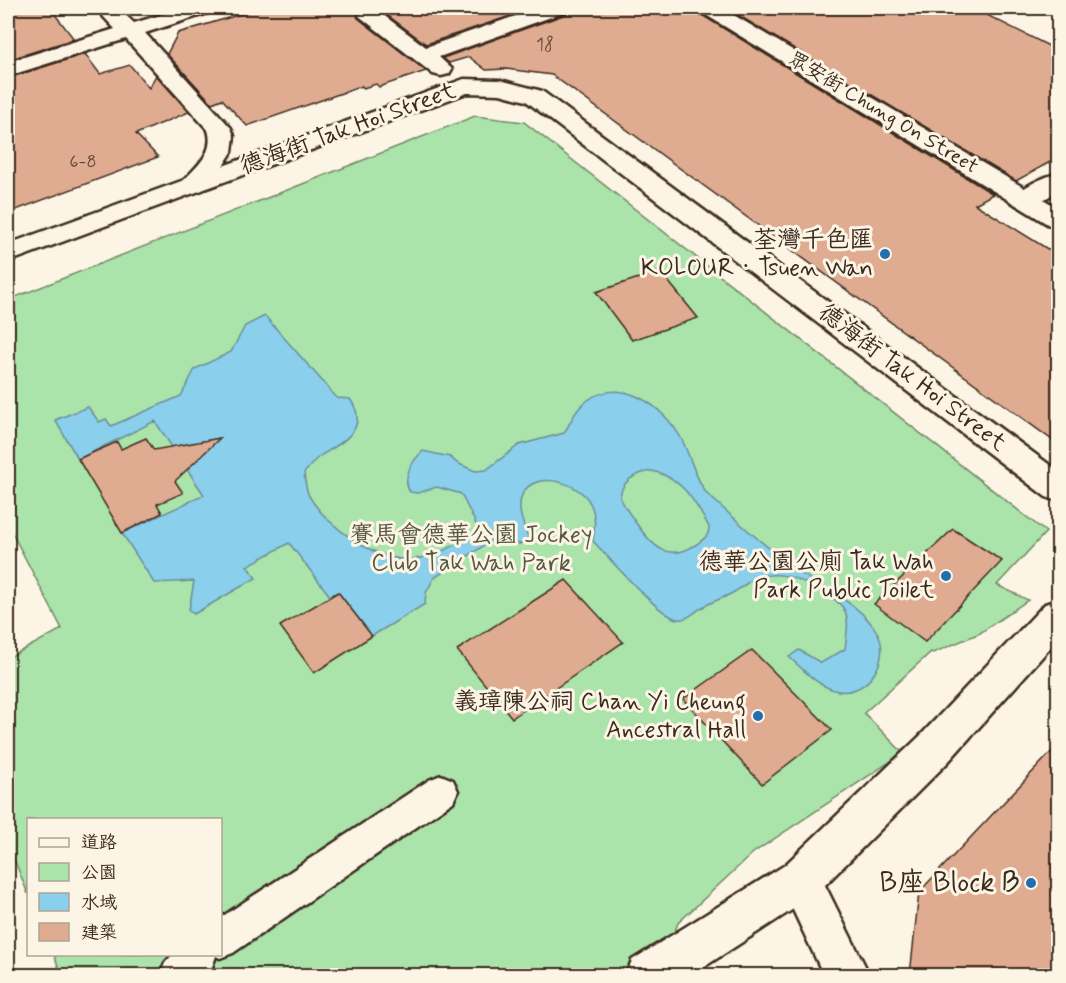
<svg xmlns="http://www.w3.org/2000/svg" width="1066" height="983" viewBox="0 0 1066 983" font-family="Mynerve,'LXGW WenKai TC',sans-serif">
  <rect width="100%" height="100%" fill="#fcf5e5"/>
  <filter id="ink" filterUnits="userSpaceOnUse"><feTurbulence type="fractalNoise" baseFrequency=".0167" numOctaves="2"/><feDisplacementMap in="SourceGraphic" scale="12" xChannelSelector="R" yChannelSelector="G"/><feConvolveMatrix kernelMatrix="1 2 1 2 8 2 1 2 1" color-interpolation-filters="sRGB"/></filter>
  <g filter="url(#ink)">
    <polygon fill="#aae4aa" stroke="#728764" stroke-width="1.5" points="475,116 524,122 1046,532 997,585 1028,600 980,633 933,653 931,652 864,713 903,753 753,853 678,923 658,975 62,976 54,955 220,954 220,820 28,820 28,894 8,844 8,658 62,629 8,525 8,300"/>
    <path fill="#8acfeb" stroke="#6a8d99" stroke-width="1.5" fill-rule="evenodd" d="M265 316 337 398 350 399C371 428 342 443 320 456 314 460 309 468 304 473 305 481 306 490 309 496 327 526 377 563 413 559 436 557 457 544 477 533L479 530 461 494 437 487 418 493 410 492C401 478 412 461 423 451L450 457 457 463 475 471 486 470 519 445 564 433C569 425 574 413 581 406 616 371 664 405 682 440 691 458 695 478 707 494 738 521 768 550 802 574 827 591 861 604 877 632 892 659 868 696 838 691 819 688 803 669 789 657L799 650 821 663 845 649C849 615 852 607 818 589 797 578 777 569 753 579 746 583 740 589 734 592 723 599 712 601 701 608 693 613 686 621 677 619 658 615 609 558 593 541 595 529 596 516 591 505 579 477 518 467 520 508 520 519 525 529 529 539L520 544 491 541 434 578 426 593 425 604 372 636 338 592 330 596 289 543 247 566 256 578 194 614 189 610 194 581 154 583 122 533 204 495 185 466 190 444 178 446 174 450 155 421 78 459 55 420 88 407 99 422 106 419 111 426 181 396 195 369 231 352 245 326ZM652 471C682 477 695 502 709 527 709 536 704 539 697 544 668 563 653 547 636 523 630 514 623 506 620 496 623 479 637 473 652 471Z"/>
    <g fill="#dfac92" stroke="#3b2a1e" stroke-width="1.5">
      <polygon points="8,8 50,8 74,39 8,60"/>
      <polygon points="261,8 534,8 426,44 379,9 362,9 358,18 426,71 379,87 376,84 363,88 362,86 247,126 222,99 212,103 167,54 178,33"/>
      <polygon points="571,8 695,8 700,14 993,194 975,204 1059,256 1059,445 552,75 506,69 486,70 469,57 449,63 443,58 566,14"/>
      <polygon points="726,8 973,8 1059,51 1059,157 1016,181"/>
      <polygon points="85,54 100,74 130,65 149,88 156,75 189,112 136,134 158,157 8,213 8,78"/>
      <polygon points="660,271 698,318 632,340 596,292"/>
      <polygon points="146,438 154,450 220,438 175,481 183,493 157,504 162,513 122,533 78,459 117,442 121,449"/>
      <polygon points="953,529 1002,561 925,642 874,604"/>
      <polygon points="566,580 623,642 512,718 457,650"/>
      <polygon points="338,592 372,636 314,673 280,626"/>
      <polygon points="752,650 832,730 762,784 683,699"/>
      <polygon points="1059,744 1059,975 910,975 919,892"/>
    </g>
    <g fill="none" stroke-linecap="round" stroke-linejoin="round">
      <defs>
        <polygon id="lane" points="441,775 453,780 458,791 453,802 233,953 220,958 216,956 212,967 204,976 160,976 165,963 173,954 220,954 220,918 429,780"/>
        <g id="street">
          <polygon points="539,8 569,8 565,12 439,57 452,69 449,74 441,76 433,74 359,16 362,11 370,10 378,11 426,47"/>
          <polygon points="464,79 500,80 542,91 1058,471 1058,501 1046,497 526,101 500,94 467,93 202,190 193,193 184,190 180,185 184,180"/>
          <path d="M1058 173V191C1044 199 1032 209 1016 205L1012 199C1021 187 1044 177 1058 173Z"/>
          <polygon points="800,859 815,865 870,976 824,976 779,880 785,865"/>
        </g>
        <g id="secondary">
          <path d="M184 8H215L211 12 145 33 231 128 234 136 232 152 220 171 202 190 8 262V244L184 180C198 165 215 152 208 130L126 39 8 76V62L115 29 102 15 106 11C119 7 124 14 134 23Z"/>
          <polygon points="697,8 722,8 1058,208 1058,227 1049,225 701,12"/>
          <polygon points="1058,600 1058,639 948,762 815,895 690,976 626,976 632,960 785,865 920,736 1045,604"/>
        </g>
      </defs>
      <use href="#lane" stroke="#3b2a1e" stroke-width="5"/>
      <use href="#street" stroke="#3b2a1e" stroke-width="5"/>
      <use href="#secondary" stroke="#3b2a1e" stroke-width="5"/>
      <use href="#lane" fill="#fcf5e5" fill-rule="evenodd"/>
      <use href="#street" fill="#fcf5e5" fill-rule="evenodd"/>
      <use href="#secondary" fill="#fcf5e5" fill-rule="evenodd"/>
    </g>
  </g>
  <g fill="#1f6fb2" stroke="#fcf5e5" stroke-width="2">
    <circle cx="885" cy="254" r="6"/>
    <circle cx="946" cy="576" r="6"/>
    <circle cx="758" cy="716" r="6"/>
    <circle cx="1031" cy="883" r="6"/>
  </g>
  <g text-anchor="middle" dominant-baseline="central" stroke-width="6" stroke-linejoin="round" paint-order="stroke">
    <g font-size="18" fill="#644a3b">
      <text x="545" y="45">18</text>
      <text x="83" y="162">6-8</text>
    </g>
    <g font-size="20" fill="#3b2a1e" stroke="#fcf5e5">
      <text transform="translate(883 113) rotate(31)">眾安街 Chung On Street</text>
    </g>
    <g font-size="24" fill="#3b2a1e" stroke="#fcf5e5">
      <text transform="translate(348 129) rotate(-20)">德海街 Tak Hoi Street</text>
      <text transform="translate(912 378) rotate(37)">德海街 Tak Hoi Street</text>
    </g>
    <g font-size="24" fill="#3b2a1e" stroke="#fcf5e5" text-anchor="end">
      <text x="873" y="240">荃灣千色匯<tspan x="873" dy="28">KOLOUR‧Tsuen Wan</tspan></text>
      <text x="934" y="562">德華公園公廁 Tak Wah<tspan x="934" dy="28">Park Public Toilet</tspan></text>
      <text x="746" y="702">義璋陳公祠 Chan Yi Cheung<tspan x="746" dy="28">Ancestral Hall</tspan></text>
    </g>
    <g font-size="24" fill="#575841" stroke="#fcf5e5">
      <text x="471" y="535">賽馬會德華公園 Jockey<tspan x="471" dy="28">Club Tak Wah Park</tspan></text>
    </g>
    <g font-size="28" fill="#3b2a1e" stroke="#fcf5e5" text-anchor="end">
      <text x="1019" y="883">B座 Block B</text>
    </g>
  </g>
  <rect width="1066" height="983" fill="none" stroke="#fcf5e5" stroke-width="30"/>
  <rect x="15" y="15" width="1036" height="953" fill="none" stroke="#3b2a1e" stroke-width="2" filter="url(#ink)"/>
  <rect x="27" y="818" width="195" height="138" fill="#fcf5e5" stroke="#afa495" stroke-width="1.5"/>
  <rect x="39" y="838" width="30" height="9" fill="#fcf5e5" stroke="#afa495" stroke-width="1.5"/>
  <text x="81" y="848" font-size="18" fill="#3b2a1e">道路</text>
  <rect x="39" y="863" width="30" height="18" fill="#aae4aa" stroke="#afa495" stroke-width="1.5"/>
  <text x="81" y="878" font-size="18" fill="#3b2a1e">公園</text>
  <rect x="39" y="893" width="30" height="18" fill="#8acfeb" stroke="#afa495" stroke-width="1.5"/>
  <text x="81" y="908" font-size="18" fill="#3b2a1e">水域</text>
  <rect x="39" y="923" width="30" height="18" fill="#dfac92" stroke="#afa495" stroke-width="1.5"/>
  <text x="81" y="938" font-size="18" fill="#3b2a1e">建築</text>
</svg>
